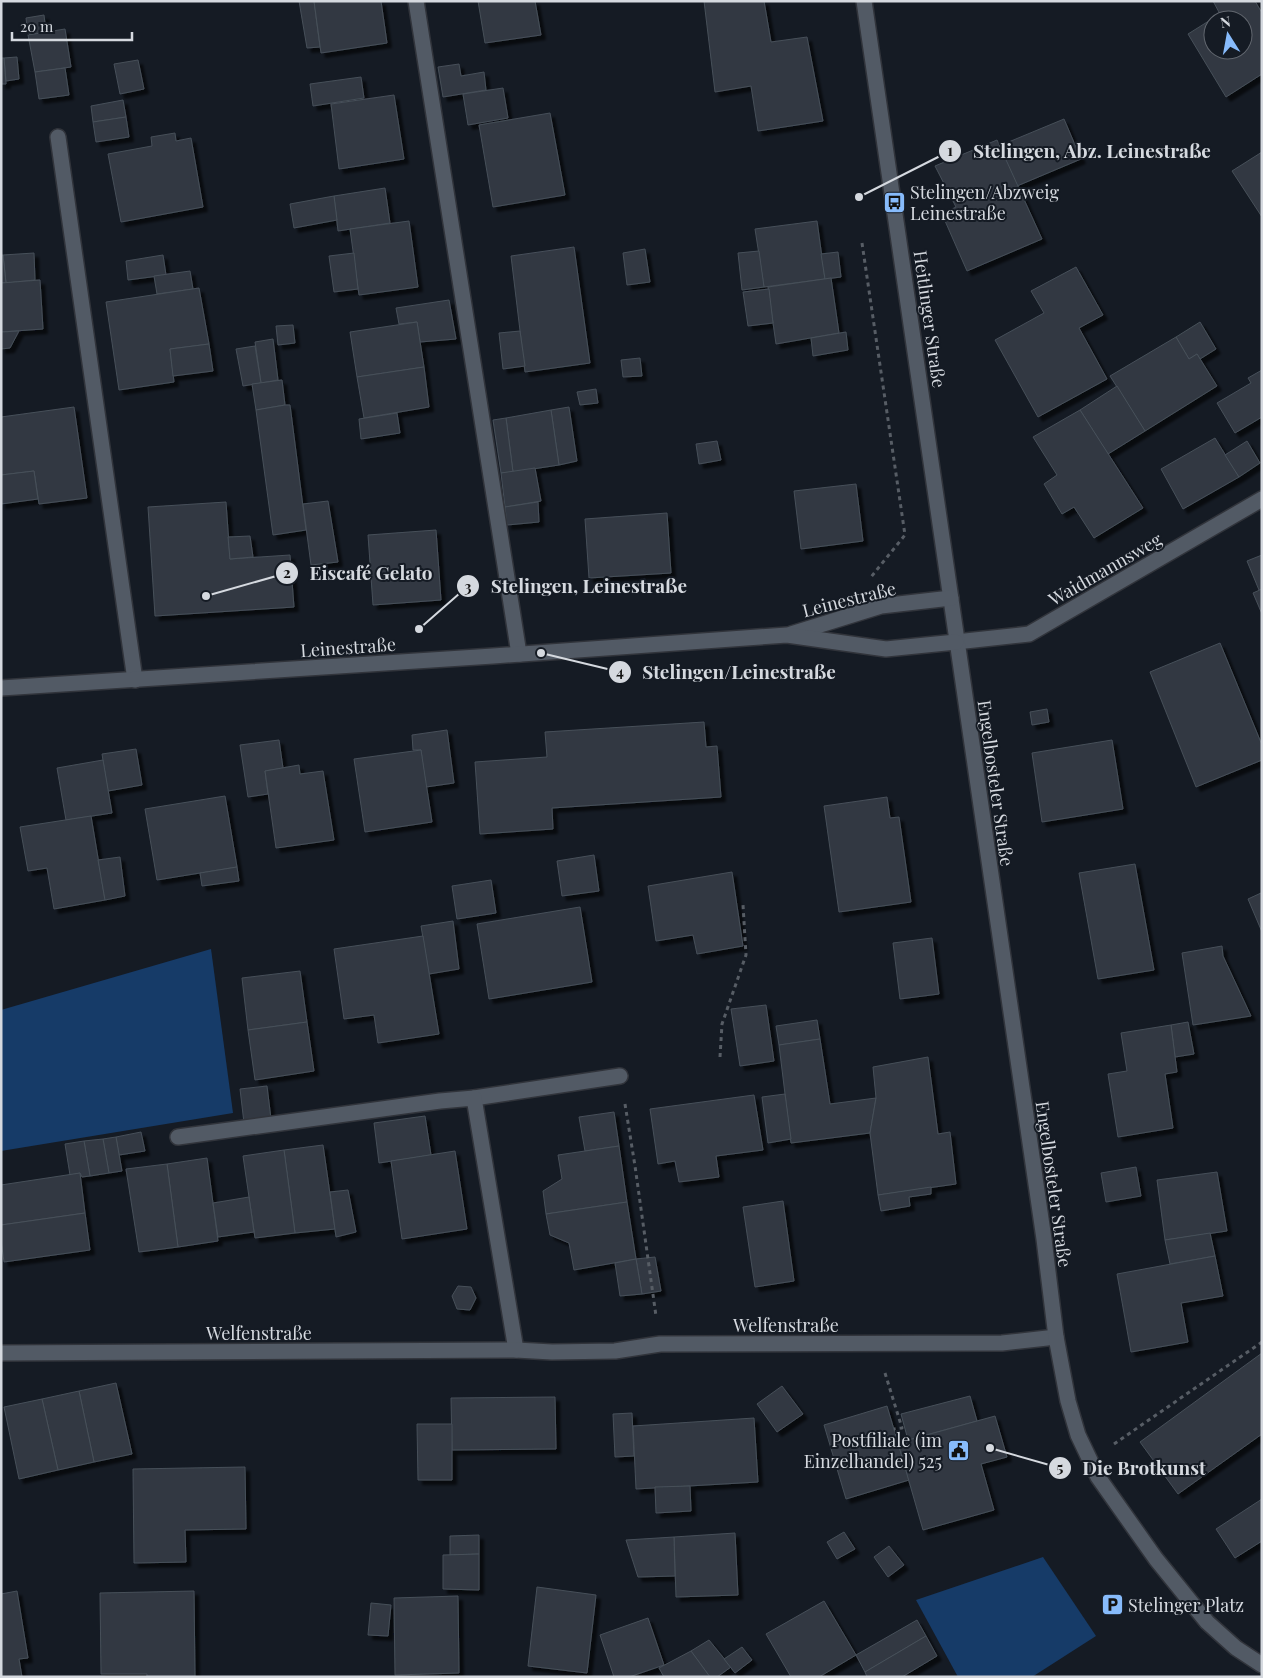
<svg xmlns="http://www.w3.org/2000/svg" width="1263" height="1678" viewBox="0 0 1263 1678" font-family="'Playfair Display',serif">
  <defs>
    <filter id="shadow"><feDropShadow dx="4.5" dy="4.5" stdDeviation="1" flood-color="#0009"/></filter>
  </defs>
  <rect width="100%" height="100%" fill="#151b24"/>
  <g fill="#163b68">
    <polygon points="211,949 233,1113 1,1151 1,1010"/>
    <polygon points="1043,1557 1096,1636 1032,1677 958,1677 916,1600"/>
  </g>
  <g fill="#313942" stroke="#474f59" fill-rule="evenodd" filter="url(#shadow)">
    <polygon points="299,1 314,1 320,47 307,48"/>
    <polygon points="314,1 381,1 387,43 321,53"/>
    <polygon points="478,1 535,1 541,35 485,43"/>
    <polygon points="704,1 764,1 771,42 807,37 823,121 758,131 751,86 715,92"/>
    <path d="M1213 1H1255L1262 13V74L1226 97 1188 34 1220 14ZM1213 20H1243V50H1213Z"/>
    <polygon points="44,15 46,32 28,35 26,18"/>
    <polygon points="65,29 71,67 35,72 28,35"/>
    <polygon points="17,57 19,79 6,81 4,58"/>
    <polygon points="1,58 4,58 6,84 1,84"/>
    <polygon points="138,60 144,89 120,94 114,64"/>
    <polygon points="459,64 461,76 484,72 486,90 443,97 438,67"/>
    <polygon points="65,68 69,95 39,99 35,72"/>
    <polygon points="361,77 364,98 313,106 310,84"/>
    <polygon points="503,88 508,118 468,125 463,94"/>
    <polygon points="394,95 404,159 339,169 331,104"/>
    <polygon points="123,100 126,117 93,122 91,106"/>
    <polygon points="550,113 565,195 493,207 479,125"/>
    <polygon points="126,117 129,137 96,142 93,122"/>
    <polygon points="1064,119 1081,159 1017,186 999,146"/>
    <polygon points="175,133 176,141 191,138 203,207 121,222 108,154 152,146 151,137"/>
    <polygon points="997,140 1042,239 967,271 942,214 956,207 935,166"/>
    <polygon points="1262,152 1262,217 1232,171"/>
    <polygon points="385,188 390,223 338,231 334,196"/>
    <polygon points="334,196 337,220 294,228 290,204"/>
    <polygon points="409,221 418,287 359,295 350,229"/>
    <polygon points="817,221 825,279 764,287 755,229"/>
    <polygon points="574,247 590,363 525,372 511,256"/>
    <polygon points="645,249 650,282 627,285 623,253"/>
    <polygon points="759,251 764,287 742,290 738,253"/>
    <polygon points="838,252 841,277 825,279 821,254"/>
    <polygon points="34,253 35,280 6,283 3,255"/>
    <polygon points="354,253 358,289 334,292 329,256"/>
    <polygon points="1,255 3,255 6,283 1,283"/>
    <polygon points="163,255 166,275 128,280 126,261"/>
    <polygon points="1076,267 1103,315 1079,328 1107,379 1038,417 995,340 1044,313 1031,291"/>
    <polygon points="190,271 193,289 157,294 154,276"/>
    <polygon points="831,278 839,333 776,344 768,287"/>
    <polygon points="40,280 43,329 1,332 1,283"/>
    <polygon points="199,288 209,344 170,349 174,382 119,390 106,302"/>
    <polygon points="769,289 773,323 748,326 743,292"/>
    <polygon points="449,300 456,339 420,342 417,322 399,324 396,308"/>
    <polygon points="417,322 424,367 357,377 350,332"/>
    <polygon points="1200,322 1216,349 1200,359 1197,354 1189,359 1176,337"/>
    <polygon points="293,325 295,343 278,345 276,326"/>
    <polygon points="19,331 10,348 1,349 1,332"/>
    <polygon points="520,331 525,366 503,369 499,333"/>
    <polygon points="846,332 848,350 813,356 811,338"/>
    <polygon points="1176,337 1189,359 1197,354 1217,386 1145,431 1110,376"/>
    <polygon points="273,339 278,380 261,383 255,342"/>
    <polygon points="209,344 213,371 173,376 170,349"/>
    <polygon points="255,346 261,383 243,386 236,349"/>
    <polygon points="640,358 642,376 623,377 621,360"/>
    <polygon points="424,367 429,407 364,418 357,377"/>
    <polygon points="1262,370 1262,417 1235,433 1217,403 1251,383 1248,378"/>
    <polygon points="282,380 285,405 256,410 252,384"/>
    <polygon points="1117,386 1145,431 1108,454 1080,410"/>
    <polygon points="596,389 598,403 580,405 577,392"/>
    <polygon points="285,405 290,405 306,530 273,535 256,410"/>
    <polygon points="74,407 87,498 39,504 34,471 1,475 1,417"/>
    <polygon points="569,407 577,461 559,465 551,410"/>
    <polygon points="551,410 559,465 513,472 506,418"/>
    <polygon points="1080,410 1143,508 1094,538 1074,507 1062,514 1044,484 1057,475 1033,437"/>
    <polygon points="397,413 400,433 361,439 359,419"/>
    <polygon points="506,418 513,472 501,473 493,420"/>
    <polygon points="1215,438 1239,477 1183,509 1161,469"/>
    <polygon points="717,441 721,460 699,464 696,444"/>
    <polygon points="1247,441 1260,463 1239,477 1225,455"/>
    <polygon points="535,468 541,501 505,507 501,473"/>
    <polygon points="34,471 38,499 1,504 1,475"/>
    <polygon points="856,484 863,541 801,549 794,491"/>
    <polygon points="328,501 338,562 311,565 303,504"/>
    <polygon points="226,502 230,559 290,555 294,607 155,616 148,507"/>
    <polygon points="538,502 539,522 507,525 505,507"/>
    <polygon points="667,513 671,573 589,578 585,519"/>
    <polygon points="436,530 441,600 373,605 368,535"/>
    <polygon points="250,536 253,557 230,559 228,537"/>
    <polygon points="1262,555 1262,589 1259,590 1247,561"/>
    <polygon points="1262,589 1262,614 1253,593"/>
    <polygon points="1220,643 1262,745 1262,760 1196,787 1150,672"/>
    <polygon points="1047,709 1049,722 1032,725 1030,712"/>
    <polygon points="704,722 706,747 717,746 721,797 552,808 553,829 480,834 475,762 547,757 545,732"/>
    <polygon points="447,730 454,783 426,787 421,750 413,750 412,735"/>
    <polygon points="279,740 283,768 265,771 268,794 248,797 240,745"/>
    <polygon points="1112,740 1123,809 1042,822 1032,753"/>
    <polygon points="136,749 142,785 108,791 102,754"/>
    <polygon points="421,750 432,822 365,832 354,759"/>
    <polygon points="103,760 112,813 66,820 57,768"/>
    <polygon points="299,765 300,774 323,771 334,840 276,848 265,771"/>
    <polygon points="225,796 237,867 157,880 145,809"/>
    <polygon points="887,797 890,818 899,817 911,902 839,912 824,806"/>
    <polygon points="91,816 105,900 54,909 47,868 28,871 20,827"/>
    <polygon points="594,855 599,891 562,896 557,861"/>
    <polygon points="120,857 125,896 105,900 98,860"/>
    <polygon points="1135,864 1154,970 1098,979 1079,873"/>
    <polygon points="237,867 239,881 202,886 200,873"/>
    <polygon points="732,872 743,946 697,954 693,935 656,941 648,886"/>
    <polygon points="491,880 496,913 457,919 452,886"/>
    <polygon points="1261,893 1262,893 1262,932 1248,899"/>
    <polygon points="580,907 592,982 489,999 477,924"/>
    <polygon points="453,921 459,969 429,974 421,926"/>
    <polygon points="423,936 439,1034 378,1043 374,1015 344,1019 334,949"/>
    <polygon points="932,938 939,994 900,999 893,943"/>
    <polygon points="1222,946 1223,956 1251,1016 1193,1025 1182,953"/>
    <polygon points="300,971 307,1022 248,1030 242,978"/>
    <polygon points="766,1005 774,1061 740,1066 731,1009"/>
    <polygon points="817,1020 820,1039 779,1045 776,1026"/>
    <polygon points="307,1022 314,1071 255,1080 248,1030"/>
    <polygon points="1188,1022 1194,1054 1175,1057 1171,1025"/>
    <polygon points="1171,1025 1177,1072 1165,1074 1173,1128 1118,1137 1108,1074 1127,1071 1121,1033"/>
    <polygon points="820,1039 830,1104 876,1098 870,1133 791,1143 779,1045"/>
    <polygon points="928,1057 938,1134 950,1132 956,1184 878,1195 870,1133 876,1098 873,1067"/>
    <polygon points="267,1086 271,1119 244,1123 240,1089"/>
    <polygon points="785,1094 791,1139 768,1143 762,1097"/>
    <polygon points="754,1095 763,1150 716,1156 719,1177 679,1182 675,1161 658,1164 650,1109"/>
    <polygon points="614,1112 619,1146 585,1151 579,1117"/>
    <polygon points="425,1116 431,1155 379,1163 374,1123"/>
    <polygon points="141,1132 145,1151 119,1155 116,1137"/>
    <polygon points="116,1137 122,1171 109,1173 103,1139"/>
    <polygon points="103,1139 109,1173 90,1176 84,1141"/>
    <polygon points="84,1141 90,1176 82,1177 80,1173 70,1175 65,1144"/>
    <polygon points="323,1145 335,1229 295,1233 284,1150"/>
    <polygon points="619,1146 627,1202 546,1214 543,1191 562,1179 558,1155"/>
    <polygon points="284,1150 295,1233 255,1238 243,1156"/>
    <polygon points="455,1151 467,1229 402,1239 391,1161"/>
    <polygon points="207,1158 218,1241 178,1247 167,1164"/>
    <polygon points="167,1164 178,1247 139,1252 126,1169"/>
    <polygon points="1136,1167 1141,1196 1106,1202 1101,1173"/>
    <polygon points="1217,1172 1227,1231 1165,1240 1157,1180"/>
    <polygon points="80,1173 85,1213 1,1225 1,1185"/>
    <polygon points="931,1187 931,1194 909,1197 910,1206 881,1211 878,1195"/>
    <polygon points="348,1190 356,1232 336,1237 330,1192"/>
    <polygon points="249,1197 254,1232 218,1237 213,1203"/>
    <polygon points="783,1201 794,1281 755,1287 743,1207"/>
    <polygon points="627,1202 636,1259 574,1270 569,1243 550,1235 546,1214"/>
    <polygon points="85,1213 90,1250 4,1262 1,1240 1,1225"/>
    <polygon points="1210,1233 1215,1256 1170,1264 1165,1240"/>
    <polygon points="1215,1256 1223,1296 1181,1303 1188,1342 1131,1352 1117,1274"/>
    <polygon points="655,1257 661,1291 642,1294 636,1259"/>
    <polygon points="636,1259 642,1294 620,1296 615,1263"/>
    <polygon points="458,1286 471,1287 476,1298 470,1310 457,1309 452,1296"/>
    <polygon points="1262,1353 1262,1434 1178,1494 1140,1442"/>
    <polygon points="116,1383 132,1454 94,1462 79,1391"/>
    <polygon points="782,1386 803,1414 777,1432 757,1404"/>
    <polygon points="79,1391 94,1462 58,1470 42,1399"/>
    <polygon points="970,1396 977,1421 908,1440 901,1414"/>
    <polygon points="555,1397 556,1449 452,1450 451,1398"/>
    <polygon points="42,1399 58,1470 19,1479 4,1407"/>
    <polygon points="887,1406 909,1480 846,1499 824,1425"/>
    <polygon points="632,1413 634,1456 615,1457 613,1414"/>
    <polygon points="995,1416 1007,1457 981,1464 994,1510 923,1530 898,1443"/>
    <polygon points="754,1418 758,1482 636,1489 633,1426"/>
    <polygon points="417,1424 452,1424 452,1480 418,1480"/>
    <polygon points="245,1467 246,1529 185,1530 186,1562 134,1563 133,1469"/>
    <polygon points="690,1486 691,1511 656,1513 655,1487"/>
    <polygon points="1262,1499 1262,1541 1235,1558 1216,1529"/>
    <polygon points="844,1532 855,1549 837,1559 827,1542"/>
    <polygon points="735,1533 738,1595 676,1597 674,1537"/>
    <polygon points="479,1535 479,1554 450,1555 450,1536"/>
    <polygon points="674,1537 675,1576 638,1577 626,1540"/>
    <polygon points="889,1546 904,1565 888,1577 874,1557"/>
    <polygon points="479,1554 479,1590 443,1589 443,1555"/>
    <polygon points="537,1587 596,1595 587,1673 528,1666"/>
    <polygon points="17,1591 28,1658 19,1659 22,1677 1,1677 1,1594"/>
    <polygon points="194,1591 195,1677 147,1677 147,1674 101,1674 100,1593"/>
    <polygon points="458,1596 459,1673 395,1675 394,1598"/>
    <polygon points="824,1601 856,1655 819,1677 791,1677 766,1634"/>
    <polygon points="371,1603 391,1605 388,1636 368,1635"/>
    <polygon points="648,1618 664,1665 629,1677 614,1677 600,1635"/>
    <polygon points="917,1620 926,1636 865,1672 856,1655"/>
    <polygon points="926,1636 937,1656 902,1677 867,1677 865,1672"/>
    <polygon points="709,1640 731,1667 717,1677 710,1677 691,1651"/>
    <polygon points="742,1647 752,1660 735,1673 724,1659"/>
    <polygon points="691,1651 710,1677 664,1677 659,1668"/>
  </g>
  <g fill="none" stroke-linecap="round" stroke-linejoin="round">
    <defs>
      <g id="lane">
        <polyline points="416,1 519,654"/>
        <polyline points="58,137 135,680"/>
      </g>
      <g id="street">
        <polyline points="956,642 1029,634 1262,499"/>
        <polyline points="474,1098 620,1076"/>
        <polyline points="178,1137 440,1101 474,1098 516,1350"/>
        <polyline points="1,1353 516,1350 552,1352 615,1351 660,1344 1002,1343 1056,1337"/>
      </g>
      <g id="secondary">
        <polyline points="864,1 1044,1239 1056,1337 1068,1401 1078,1435 1098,1477 1156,1559 1207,1622 1236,1648 1262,1665"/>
        <polyline points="791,634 881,606 951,598"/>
        <polyline points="1,688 493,656 787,635 886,649 956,642"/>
      </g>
    </defs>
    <use href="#lane" stroke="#31343b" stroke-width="18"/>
    <use href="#street" stroke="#31343b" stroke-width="18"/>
    <use href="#secondary" stroke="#31343b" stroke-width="18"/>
    <g stroke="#575d65" stroke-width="3" stroke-dasharray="4 4" stroke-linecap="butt">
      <polyline points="862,243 905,535 871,577"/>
      <polyline points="720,1057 722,1024 746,955 743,905"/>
      <polyline points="625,1104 635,1166 656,1316"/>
      <polyline points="885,1373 902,1428 894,1429"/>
      <polyline points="1114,1444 1262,1342"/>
    </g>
    <use href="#lane" stroke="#525a65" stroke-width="15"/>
    <use href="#street" stroke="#525a65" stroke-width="15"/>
    <use href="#secondary" stroke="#525a65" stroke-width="15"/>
  </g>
  <defs>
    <symbol id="bus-square" viewBox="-11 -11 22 22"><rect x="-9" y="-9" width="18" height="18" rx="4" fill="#87bbfb" stroke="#151b24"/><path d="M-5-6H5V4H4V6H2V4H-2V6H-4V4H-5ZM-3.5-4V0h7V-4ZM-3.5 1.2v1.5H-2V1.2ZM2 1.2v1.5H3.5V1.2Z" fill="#111"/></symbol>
    <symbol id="civic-square" viewBox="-11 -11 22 22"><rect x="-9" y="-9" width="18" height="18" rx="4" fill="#87bbfb" stroke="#151b24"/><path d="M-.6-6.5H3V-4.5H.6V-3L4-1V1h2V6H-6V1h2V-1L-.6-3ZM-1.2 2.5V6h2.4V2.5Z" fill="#111"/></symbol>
    <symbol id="parking-square" viewBox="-11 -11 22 22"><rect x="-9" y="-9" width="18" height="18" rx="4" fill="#87bbfb" stroke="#151b24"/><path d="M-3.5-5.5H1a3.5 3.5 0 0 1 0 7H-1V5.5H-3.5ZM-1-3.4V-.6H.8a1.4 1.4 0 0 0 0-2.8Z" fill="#111"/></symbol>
  </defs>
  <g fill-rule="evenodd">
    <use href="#bus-square" x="882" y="190" width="25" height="25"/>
    <use href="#civic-square" x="946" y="1438" width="25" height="25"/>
    <use href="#parking-square" x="1100" y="1592" width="25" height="25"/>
  </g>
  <g text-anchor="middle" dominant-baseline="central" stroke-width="4" stroke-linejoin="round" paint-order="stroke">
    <g font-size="18" fill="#d5d9df" stroke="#151b24" text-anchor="start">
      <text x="910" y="192">Stelingen/Abzweig<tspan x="910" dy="21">Leinestraße</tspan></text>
      <text x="942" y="1440" text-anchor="end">Postfiliale (im<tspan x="942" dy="21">Einzelhandel) 525</tspan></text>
      <text x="1128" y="1605">Stelinger Platz</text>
    </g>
    <g font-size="18" fill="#d5d9df" stroke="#151b24">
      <text transform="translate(930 319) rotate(82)">Heitlinger Straße</text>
      <text transform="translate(1105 569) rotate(-30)">Waidmannsweg</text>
      <text transform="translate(849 599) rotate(-14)">Leinestraße</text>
      <text transform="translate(348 647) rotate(-4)">Leinestraße</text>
      <text transform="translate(996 783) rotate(82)">Engelbosteler Straße</text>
      <text transform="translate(1054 1184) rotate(82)">Engelbosteler Straße</text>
      <text x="786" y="1325">Welfenstraße</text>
      <text x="259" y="1333">Welfenstraße</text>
    </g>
  </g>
  <path fill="none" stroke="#d5d9df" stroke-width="2" d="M859 197L950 151M206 596L287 573M419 629L468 586M541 653L620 672M990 1448L1060 1468"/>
  <g fill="#d5d9df" stroke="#151b24" stroke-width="2">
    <circle cx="859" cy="197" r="5"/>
    <circle cx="206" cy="596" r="5"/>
    <circle cx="419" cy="629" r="5"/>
    <circle cx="541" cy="653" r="5"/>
    <circle cx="990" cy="1448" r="5"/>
    <circle cx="950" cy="151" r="12"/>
    <circle cx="287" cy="573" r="12"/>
    <circle cx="468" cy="586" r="12"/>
    <circle cx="620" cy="672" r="12"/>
    <circle cx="1060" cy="1468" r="12"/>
  </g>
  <g font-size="15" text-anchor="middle" font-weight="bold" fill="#111">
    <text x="950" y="156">1</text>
    <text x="287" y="578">2</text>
    <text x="468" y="592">3</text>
    <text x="620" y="677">4</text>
    <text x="1060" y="1473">5</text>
  </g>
  <g font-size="19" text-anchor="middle" font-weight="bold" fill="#d5d9df" stroke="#151b24" stroke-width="4" stroke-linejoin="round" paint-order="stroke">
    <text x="1092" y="158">Stelingen, Abz. Leinestraße</text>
    <text x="371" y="580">Eiscafé Gelato</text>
    <text x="589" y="593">Stelingen, Leinestraße</text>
    <text x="739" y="679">Stelingen/Leinestraße</text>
    <text x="1144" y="1475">Die Brotkunst</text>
  </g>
  <rect width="1263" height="1678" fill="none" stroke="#d5d9df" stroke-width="5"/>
  <g transform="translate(1228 35) rotate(349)"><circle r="24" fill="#151b24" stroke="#62676f"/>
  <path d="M0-4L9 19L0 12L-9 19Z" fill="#87bbfb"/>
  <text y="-8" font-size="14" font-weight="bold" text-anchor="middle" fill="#d5d9df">N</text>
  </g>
  <path d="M12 32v8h120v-8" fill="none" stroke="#d5d9df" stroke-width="2.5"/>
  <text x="20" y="32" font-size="15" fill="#d5d9df" stroke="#151b24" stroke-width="4" paint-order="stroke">20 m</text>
</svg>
